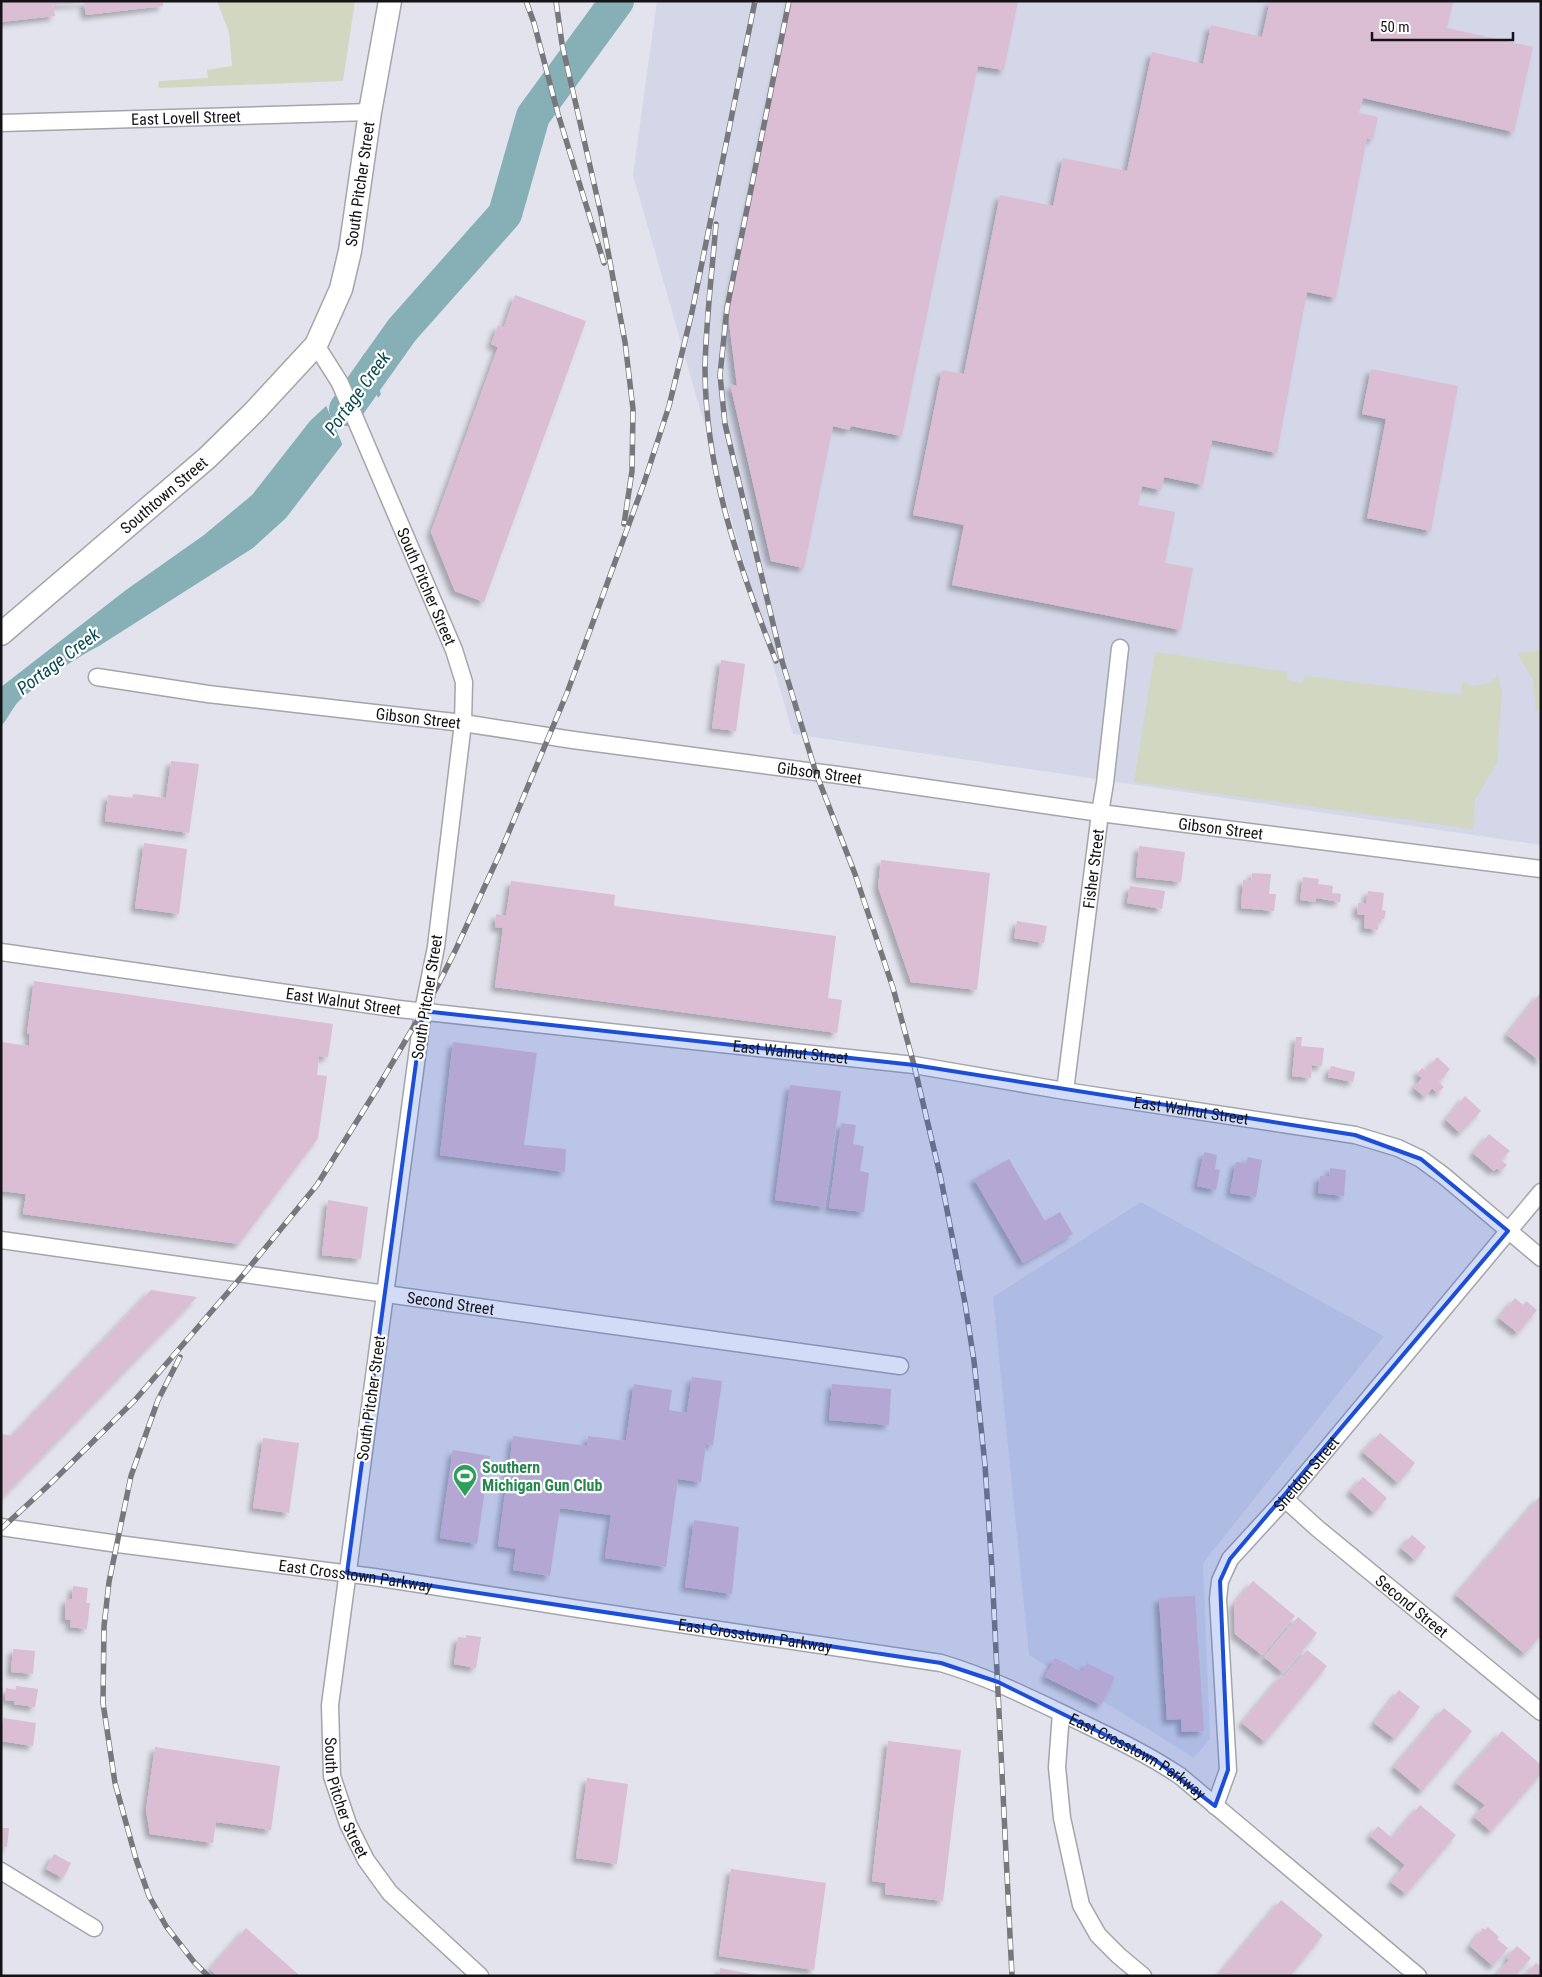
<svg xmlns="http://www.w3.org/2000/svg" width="1542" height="1977" viewBox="0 0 1542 1977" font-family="'Roboto Condensed',sans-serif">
  <defs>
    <filter id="shadow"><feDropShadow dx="-4.5" dy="4.5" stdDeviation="2.5" flood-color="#0004"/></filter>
  </defs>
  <rect width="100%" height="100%" fill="#e2e3ec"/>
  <g fill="#d3d7e7">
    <polygon points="657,1 1541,1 1541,845 793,734 633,175"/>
    <polygon points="1141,1202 1384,1336 1203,1563 1210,1739 1194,1758 1029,1655 993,1297"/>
  </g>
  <g fill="#d2d7c1">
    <polygon points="217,1 355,1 343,81 160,88 158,86 159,81 208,78 207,70 232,66 229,32"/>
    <polygon points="1541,647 1541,710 1536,710 1533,680 1517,653 1538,651"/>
    <polygon points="1155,652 1287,672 1287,680 1303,683 1304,676 1461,695 1463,681 1472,686 1490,683 1498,675 1502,692 1497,763 1475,800 1473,829 1134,782"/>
  </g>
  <path fill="#86b0b5" d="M365 353 381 394 286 518 253 548 99 646C74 659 40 682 19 701 12 708 8 719 1 726V687L126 590 204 535 252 495 310 421 326 406Z"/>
  <polygon fill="#e2e3ec" points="361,357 379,400 343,446 325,403"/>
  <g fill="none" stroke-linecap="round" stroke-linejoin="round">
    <polyline stroke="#86b0b5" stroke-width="34" points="346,409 402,330 505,214 533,116 617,1"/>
  </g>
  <g fill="#dbbdd4" filter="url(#shadow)">
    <polygon points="1,1 163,1 163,6 86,15 84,3 53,5 55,16 1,22"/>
    <polygon points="792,1 1018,1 1004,70 978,66 902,436 851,426 849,430 833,426 804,568 771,561 730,384 737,386 728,314"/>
    <polygon points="1270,1 1443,1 1453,3 1447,28 1533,47 1514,132 1363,98 1359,113 1378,117 1373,139 1367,138 1336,298 1307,292 1277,453 1212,440 1203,485 1164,477 1161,490 1142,486 1138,505 1175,512 1165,563 1193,568 1181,630 952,585 964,525 913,515 942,370 964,374 1000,195 1053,206 1063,158 1127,171 1152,52 1203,64 1211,25 1262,37"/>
    <polygon points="515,295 586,321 484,602 455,591 431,532 498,347 491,344 498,325 504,327"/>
    <polygon points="1371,369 1458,386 1431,531 1367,518 1386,419 1362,414"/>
    <polygon points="721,660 745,664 736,731 712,728"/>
    <polygon points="171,761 199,764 189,833 105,821 108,795 133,798 133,794 166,798"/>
    <polygon points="144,843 187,849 179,914 135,908"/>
    <polygon points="1139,846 1185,852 1181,882 1136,877"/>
    <polygon points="881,860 990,873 977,990 911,982 878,887"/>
    <polygon points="1252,873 1271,874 1269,894 1276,894 1274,911 1241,908 1243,880 1251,881"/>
    <polygon points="1303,877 1319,879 1318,884 1333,886 1332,893 1341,894 1340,902 1316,898 1316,902 1300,900"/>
    <polygon points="511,881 615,895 614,906 836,936 828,998 842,1000 837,1033 495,987 503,928 495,927 496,914 506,916"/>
    <polygon points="1130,886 1165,891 1162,909 1127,903"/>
    <polygon points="1368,891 1384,893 1382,910 1386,911 1384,919 1379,919 1378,930 1364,928 1365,915 1357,914 1358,903 1366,904"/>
    <polygon points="1017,921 1047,926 1044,943 1014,938"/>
    <polygon points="34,981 333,1024 328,1057 319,1056 317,1075 327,1076 318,1138 239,1244 23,1214 26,1194 1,1191 1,1042 29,1046 30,1034 27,1033"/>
    <polygon points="1541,992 1541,1062 1507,1035"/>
    <polygon points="1296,1037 1302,1037 1301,1046 1324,1048 1322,1066 1312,1065 1311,1078 1292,1076"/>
    <polygon points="453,1042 537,1053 524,1145 566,1149 565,1172 440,1155"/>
    <polygon points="1437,1057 1450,1069 1439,1082 1444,1087 1438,1093 1432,1088 1425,1097 1414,1088 1422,1078 1417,1074 1422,1068 1426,1071"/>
    <polygon points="1331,1066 1355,1072 1353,1082 1328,1077"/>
    <polygon points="790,1085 841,1091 825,1207 775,1200"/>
    <polygon points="1465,1096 1481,1111 1460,1133 1446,1120"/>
    <polygon points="841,1123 856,1125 853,1144 864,1146 860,1171 869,1173 864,1212 829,1208"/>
    <polygon points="1489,1134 1510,1151 1501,1160 1507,1165 1501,1171 1497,1168 1494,1171 1473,1153"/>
    <polygon points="1204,1152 1217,1155 1215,1169 1220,1170 1216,1190 1197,1186"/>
    <polygon points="1248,1157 1262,1160 1256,1197 1230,1193 1236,1162 1246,1163"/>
    <polygon points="1009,1159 1045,1221 1060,1212 1073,1234 1023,1263 974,1179"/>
    <polygon points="1330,1168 1346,1170 1344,1196 1318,1193 1320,1176 1329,1177"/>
    <polygon points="328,1200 368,1207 361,1259 322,1255"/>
    <polygon points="151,1290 197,1297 1,1499 1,1434 12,1436"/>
    <polygon points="1515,1298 1523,1305 1526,1301 1537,1310 1518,1333 1499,1318"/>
    <polygon points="692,1377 722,1381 713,1445 706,1444 701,1482 678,1479 666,1567 605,1558 611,1515 560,1508 550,1576 513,1570 516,1549 498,1546 513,1436 587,1446 588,1436 626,1441 634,1384 672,1390 669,1410 687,1413"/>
    <polygon points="832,1384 891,1389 889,1425 829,1420"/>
    <polygon points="1380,1433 1415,1463 1398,1483 1363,1452"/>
    <polygon points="263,1438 299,1443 289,1513 253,1508"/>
    <polygon points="453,1450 490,1456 477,1544 440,1538"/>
    <polygon points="1363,1477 1387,1498 1374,1513 1350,1491"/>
    <polygon points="1541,1495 1541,1635 1525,1654 1456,1595"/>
    <polygon points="694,1520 739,1527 732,1594 685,1587"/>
    <polygon points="1412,1535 1426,1547 1415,1560 1401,1548"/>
    <polygon points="1253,1581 1295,1616 1262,1655 1235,1634 1234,1604"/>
    <polygon points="73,1586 88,1588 86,1603 90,1603 87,1629 70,1627 71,1620 65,1619 66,1599 72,1599"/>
    <polygon points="1195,1596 1204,1731 1182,1732 1181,1719 1167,1720 1159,1598"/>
    <polygon points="1298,1617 1317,1633 1283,1673 1264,1657"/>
    <polygon points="466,1635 481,1637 476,1668 454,1664 458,1637 466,1638"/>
    <polygon points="13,1649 35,1651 33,1674 11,1672"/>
    <polygon points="1307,1650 1327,1666 1265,1742 1242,1723 1282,1675 1284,1677"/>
    <polygon points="1055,1658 1082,1672 1087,1663 1115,1677 1101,1705 1045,1677"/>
    <polygon points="16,1686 38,1689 35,1707 14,1704 15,1701 5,1700 6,1688 16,1690"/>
    <polygon points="1399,1690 1420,1707 1395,1739 1374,1723"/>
    <polygon points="1444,1708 1472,1731 1422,1791 1394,1767"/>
    <polygon points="3,1718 36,1723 33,1746 1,1741"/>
    <polygon points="1502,1731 1541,1765 1541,1774 1491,1831 1474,1817 1485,1805 1456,1783"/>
    <polygon points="888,1741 961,1750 943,1901 885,1894 886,1883 872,1881"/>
    <polygon points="155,1747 280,1766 271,1830 216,1822 213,1843 150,1834 146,1810"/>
    <polygon points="587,1778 628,1784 617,1864 576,1858"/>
    <polygon points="1420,1805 1456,1835 1406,1894 1391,1882 1405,1865 1370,1836 1378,1826 1392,1838"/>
    <polygon points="1,1828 9,1828 7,1847 1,1846"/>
    <polygon points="54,1854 71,1863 63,1878 46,1869"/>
    <polygon points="731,1869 826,1883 814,1970 719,1956"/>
    <polygon points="1281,1900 1323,1935 1290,1976 1218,1976"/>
    <polygon points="1488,1927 1499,1937 1497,1939 1508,1948 1493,1966 1470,1946 1483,1928 1485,1930"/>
    <polygon points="246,1928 300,1976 217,1976 210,1969"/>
    <polygon points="1517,1946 1531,1958 1515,1976 1498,1976 1497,1974 1509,1960 1507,1957"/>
    <polygon points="1536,1963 1541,1967 1541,1976 1525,1976"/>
    <polygon points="720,1968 756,1975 756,1976 719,1976"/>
  </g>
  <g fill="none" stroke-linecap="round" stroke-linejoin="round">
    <defs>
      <g id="street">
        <path id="s1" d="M1 123 370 112"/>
        <path id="s2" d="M316 345 340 383 454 650 464 682 463 723 436 947 423 1011 330 1705 332 1776 348 1824 366 1860 390 1893 480 1976"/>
        <path id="s3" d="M97 677 208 694 463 723 573 740 838 775 1100 813 1541 869"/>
        <path id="s4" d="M1 952 399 1009 914 1065 1065 1091 1355 1135 1398 1148 1421 1159 1444 1176 1541 1258"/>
        <path id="s5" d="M1065 1091 1100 813 1105 783 1120 648"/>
        <path id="s6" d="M1 1240 900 1366"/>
        <path id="s7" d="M1285 1499 1317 1528 1541 1712"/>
        <path id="s8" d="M1 1527 118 1544 374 1577 579 1609 941 1663C988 1677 1028 1697 1072 1718 1109 1736 1146 1753 1180 1776L1418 1976"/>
        <polyline points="1061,1713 1057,1767 1062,1818 1081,1905 1098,1935 1119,1956 1143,1976"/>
        <path id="s9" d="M1215 1806 1228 1770 1218 1599 1220 1581 1230 1559 1285 1499 1541 1192"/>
        <polyline points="1,1871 94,1928"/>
      </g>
      <g id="secondary">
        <path id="s10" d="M1 634 207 458 254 412 316 345 341 289 350 251 370 112 390 1"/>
      </g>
    </defs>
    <use href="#street" stroke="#a3a5ad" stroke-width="19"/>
    <use href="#secondary" stroke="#a3a5ad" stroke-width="25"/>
    <use href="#street" stroke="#fff" stroke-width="16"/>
    <use href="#secondary" stroke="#fff" stroke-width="22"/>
    <defs>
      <g id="rail">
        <polyline points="526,1 534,23 558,114 604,263"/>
        <polyline points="556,1 562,44 601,214 625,342 633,409 632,471 624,524"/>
        <polyline points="789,1 727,308 720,375 725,424 782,661 816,773 855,874 893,988 914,1065 941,1179 965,1303 974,1361 985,1465 992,1570 1012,1976"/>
        <path d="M716 224C712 272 706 320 705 368 705 470 739 567 776 661"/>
        <polyline points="180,1357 158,1400 131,1476 109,1582 104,1626 103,1703 115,1783 136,1859 149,1896 166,1926 194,1962 208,1976"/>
        <polyline points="1,1529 51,1483 135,1400 243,1275 317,1185 377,1089 438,985 456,949 500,853 567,693 644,483 669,406 692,312 755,1"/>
      </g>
    </defs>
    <use href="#rail" stroke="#77787d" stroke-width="5.5"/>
    <use href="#rail" stroke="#fff" stroke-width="4" stroke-dasharray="11" stroke-linecap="butt"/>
  </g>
  <path fill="#1d4ed8" fill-opacity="0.2" stroke="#1d4ed8" stroke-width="4" stroke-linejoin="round" d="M423 1011 914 1065 1355 1135 1421 1159 1508 1231 1230 1559 1220 1581 1228 1770 1215 1806 1154 1759 998 1682 941 1663 347 1573Z"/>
  <defs>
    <symbol id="stadium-pin" viewBox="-11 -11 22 30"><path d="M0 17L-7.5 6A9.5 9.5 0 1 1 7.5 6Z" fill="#2e9e5b" stroke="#fff"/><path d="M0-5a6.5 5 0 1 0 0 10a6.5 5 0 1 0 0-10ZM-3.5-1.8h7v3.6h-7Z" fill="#fff"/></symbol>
  </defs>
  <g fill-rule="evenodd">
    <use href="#stadium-pin" x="451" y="1462" width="28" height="38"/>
  </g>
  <g text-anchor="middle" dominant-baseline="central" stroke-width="4.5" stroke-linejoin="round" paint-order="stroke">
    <g font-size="16" fill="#141417" stroke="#fff">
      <text stroke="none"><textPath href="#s1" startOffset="185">East Lovell Street</textPath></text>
      <text stroke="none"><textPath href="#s10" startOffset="596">South Pitcher Street</textPath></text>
      <text stroke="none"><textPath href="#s10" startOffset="214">Southtown Street</textPath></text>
      <text stroke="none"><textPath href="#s2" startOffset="266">South Pitcher Street</textPath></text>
      <text stroke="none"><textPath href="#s3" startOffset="324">Gibson Street</textPath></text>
      <text stroke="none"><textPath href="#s3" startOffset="729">Gibson Street</textPath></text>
      <text stroke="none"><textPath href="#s3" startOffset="1134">Gibson Street</textPath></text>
      <text stroke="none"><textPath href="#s5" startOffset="224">Fisher Street</textPath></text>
      <text transform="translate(427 997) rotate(-81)">South Pitcher Street</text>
      <text stroke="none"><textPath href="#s4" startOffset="346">East Walnut Street</textPath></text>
      <text stroke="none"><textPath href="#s4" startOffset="796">East Walnut Street</textPath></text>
      <text stroke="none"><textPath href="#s4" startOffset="1201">East Walnut Street</textPath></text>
      <text stroke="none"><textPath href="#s6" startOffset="454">Second Street</textPath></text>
      <text transform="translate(371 1398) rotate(-82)">South Pitcher Street</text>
      <text stroke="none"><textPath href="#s9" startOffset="366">Sheldon Street</textPath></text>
      <text stroke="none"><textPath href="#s8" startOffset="358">East Crosstown Parkway</textPath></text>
      <text stroke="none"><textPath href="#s7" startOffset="166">Second Street</textPath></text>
      <text stroke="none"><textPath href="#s8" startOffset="762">East Crosstown Parkway</textPath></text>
      <text stroke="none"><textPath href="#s8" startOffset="1168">East Crosstown Parkway</textPath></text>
      <text stroke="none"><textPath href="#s2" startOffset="1496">South Pitcher Street</textPath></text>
    </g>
    <g font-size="16" font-weight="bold" fill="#27864d" stroke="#fff" text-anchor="start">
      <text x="482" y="1467">Southern<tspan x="482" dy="18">Michigan Gun Club</tspan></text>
    </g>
    <g font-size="18" font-style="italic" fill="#0a4b52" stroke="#fff">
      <text transform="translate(357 393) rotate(-54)">Portage Creek</text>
      <text transform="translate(58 661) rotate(-37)">Portage Creek</text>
    </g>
  </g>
  <rect width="1542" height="1977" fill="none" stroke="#141417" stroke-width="5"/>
  <path d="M1372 32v8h141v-8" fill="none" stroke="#141417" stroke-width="2.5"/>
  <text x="1380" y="32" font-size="15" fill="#141417" stroke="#ffffff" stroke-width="4" paint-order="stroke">50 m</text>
</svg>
